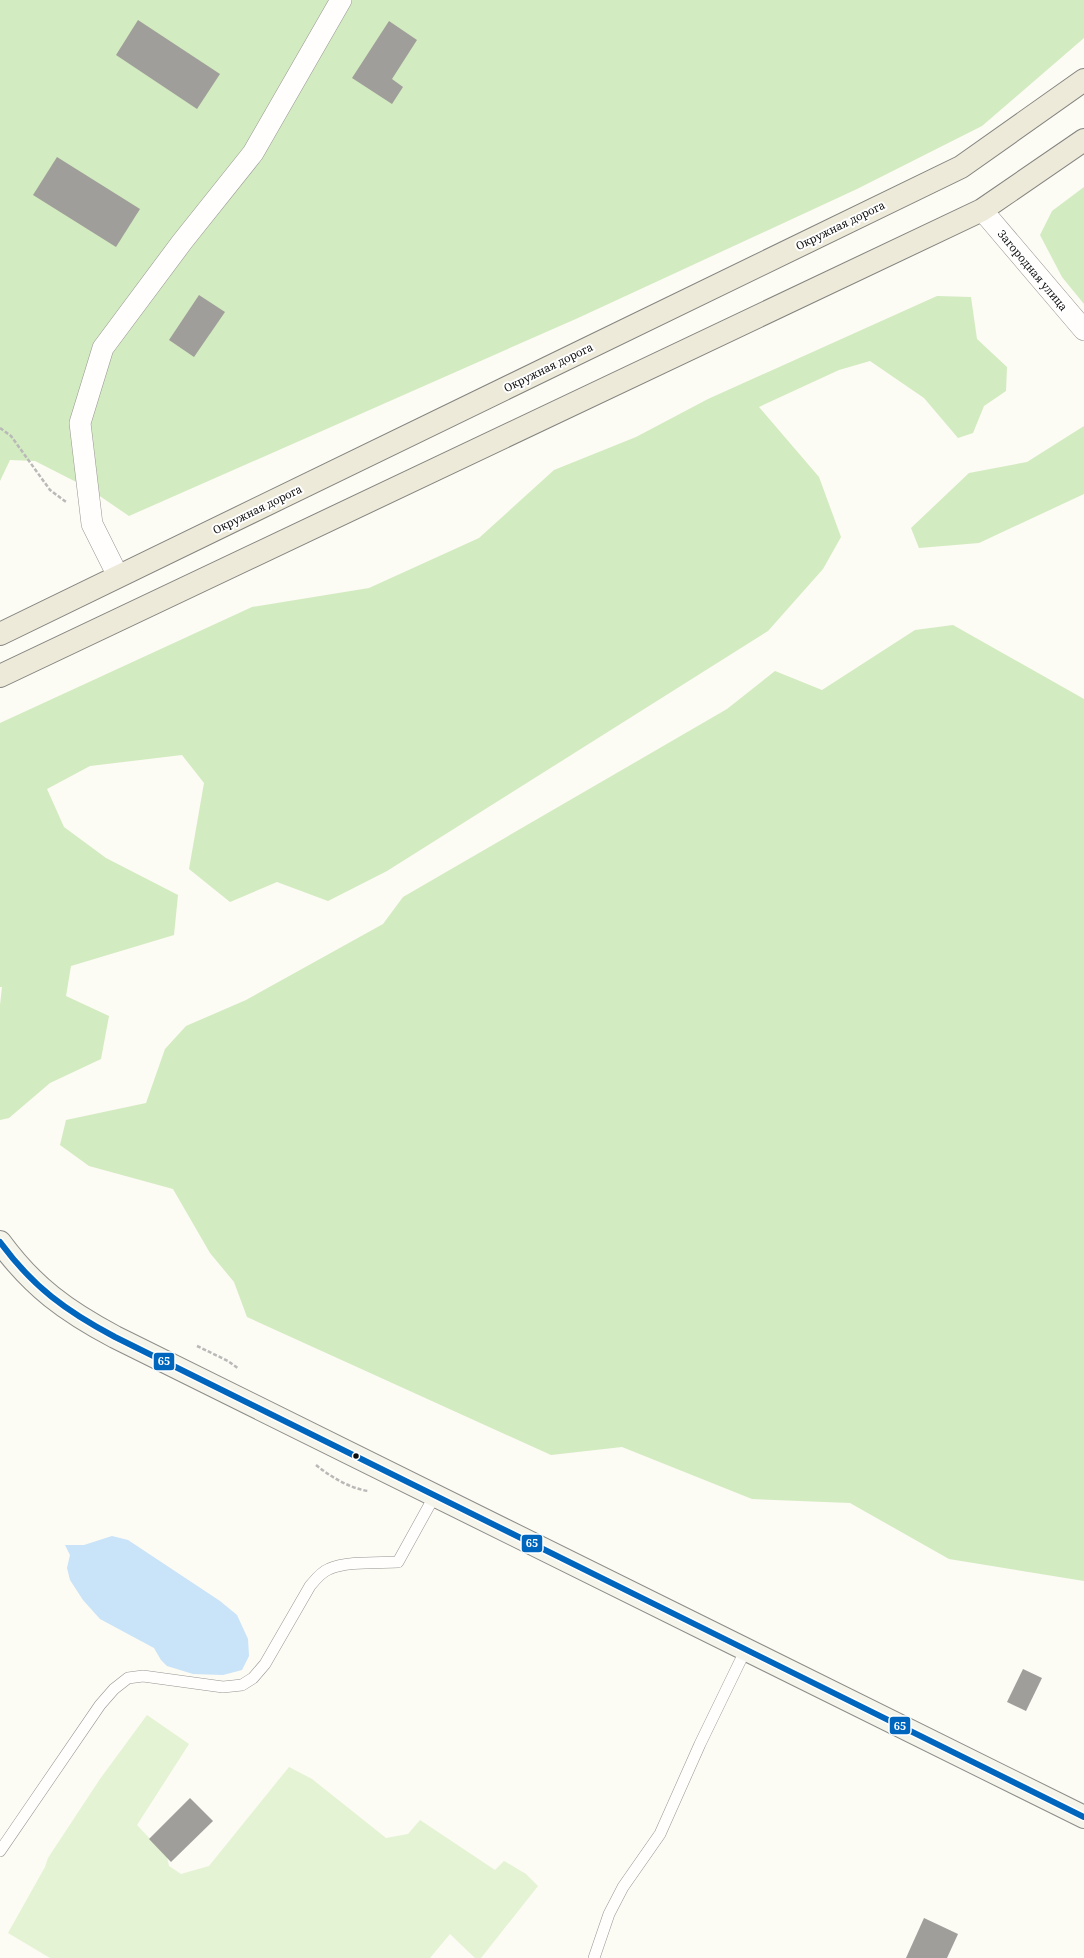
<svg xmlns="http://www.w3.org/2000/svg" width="1084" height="1958" viewBox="0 0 1084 1958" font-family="'Noto Serif',serif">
  <rect width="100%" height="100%" fill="#fcfbf4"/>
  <polygon fill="#e3f3d3" points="147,1715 189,1744 137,1825 167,1857 169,1866 181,1874 209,1866 289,1767 312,1779 386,1838 408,1834 420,1820 495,1870 504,1861 526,1874 538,1886 481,1958 475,1958 450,1934 430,1958 50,1958 8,1933 45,1867 48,1858 100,1779"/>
  <g fill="#d3ebc0">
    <polygon points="0,0 1084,0 1084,38 982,126 857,189 578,318 129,516 88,488 35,461 10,460 0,481"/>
    <polygon points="1084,187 1084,304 1062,277 1040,235 1052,211"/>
    <polygon points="937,296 971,297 977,339 1007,367 1006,391 984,406 973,433 958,438 924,398 870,361 839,370 759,407 819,477 841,537 823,569 768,631 387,871 328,901 277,882 230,902 189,869 204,783 182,755 90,766 47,789 64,827 106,858 178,895 174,935 71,966 66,996 109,1016 101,1059 50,1083 9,1118 0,1120 0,1005 2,987 0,987 0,723 252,607 369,588 479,538 554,470 636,437 708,399"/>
    <polygon points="1084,426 1084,494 979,543 919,548 911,528 969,473 1027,462"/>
    <polygon points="953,625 1084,699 1084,1581 949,1559 850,1503 752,1499 622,1447 551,1455 247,1317 234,1282 210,1253 173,1189 89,1166 60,1145 66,1120 146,1103 165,1049 186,1026 246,1000 383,924 403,897 727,709 775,671 822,690 915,630"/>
  </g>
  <polygon fill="#c9e3f8" points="112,1536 128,1540 220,1601 237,1615 248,1639 249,1656 242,1670 223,1675 193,1674 167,1666 161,1660 154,1648 100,1619 83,1600 70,1580 67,1568 70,1555 65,1545 84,1545"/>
  <g fill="#a09e9a">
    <polygon points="138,20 220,74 197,109 116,55"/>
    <polygon points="389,21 417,40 392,79 403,87 392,104 352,78"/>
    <polygon points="57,157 140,209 116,247 33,195"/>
    <polygon points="199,295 225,312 194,357 169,340"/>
    <polygon points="1023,1669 1042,1678 1026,1711 1007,1702"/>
    <polygon points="190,1798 213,1821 171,1862 149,1839"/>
    <polygon points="924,1918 958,1934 947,1958 906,1958"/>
  </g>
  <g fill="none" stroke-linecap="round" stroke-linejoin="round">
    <defs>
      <g id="lane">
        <path d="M0 1851 100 1705 114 1689 128 1678 143 1676 223 1687 242 1685 253 1678 265 1664 310 1586C315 1580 321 1572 329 1569 346 1561 378 1563 398 1562L435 1495"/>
        <polyline points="594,1958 609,1914 623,1887 660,1834 700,1744 746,1649"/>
      </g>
      <g id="street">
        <polyline points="982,210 1084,330"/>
        <polyline points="118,576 92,524 80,423 103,348 182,242 253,153 341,0"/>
      </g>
      <path id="secondary" d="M0 1242C33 1287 66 1311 115 1337L1084 1817"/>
      <g id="primary">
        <polyline points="0,634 961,167 1084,80"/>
        <polyline points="0,676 982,210 1084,140"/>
      </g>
    </defs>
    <use href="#lane" stroke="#969592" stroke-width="12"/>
    <use href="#street" stroke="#969592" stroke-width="22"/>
    <use href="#secondary" stroke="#8c8c89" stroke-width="24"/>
    <use href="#primary" stroke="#83837f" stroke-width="24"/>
    <g stroke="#b9b9b8" stroke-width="2.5" stroke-dasharray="4 2" stroke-linecap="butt">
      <polyline points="0,428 11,436 50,490 66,502"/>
      <polyline points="197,1346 228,1361 239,1369"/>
      <path d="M316 1465C331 1477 349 1488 368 1491"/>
    </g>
    <use href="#lane" stroke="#fffefd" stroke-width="11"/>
    <use href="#street" stroke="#fffefd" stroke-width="21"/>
    <use href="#secondary" stroke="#f5f5eb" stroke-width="22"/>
    <use href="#primary" stroke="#eeead9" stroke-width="22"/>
    <defs>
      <path id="bus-1" d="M0 1242C33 1287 66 1311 115 1337L1084 1817"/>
    </defs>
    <use href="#bus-1" stroke="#fff" stroke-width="9"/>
    <use href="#bus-1" stroke="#0065bd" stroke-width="6"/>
  </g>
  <circle fill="#0f0f0f" stroke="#fff" stroke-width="1.5" cx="356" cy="1456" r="3.5"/>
  <g text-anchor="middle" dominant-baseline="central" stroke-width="4" stroke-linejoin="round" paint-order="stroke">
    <g font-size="11" fill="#0f0f0f" stroke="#fff">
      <text transform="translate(840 225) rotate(-26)">Окружная дорога</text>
      <text transform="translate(1033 270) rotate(50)">Загородная улица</text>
      <text transform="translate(548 367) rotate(-26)">Окружная дорога</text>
      <text transform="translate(257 509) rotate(-26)">Окружная дорога</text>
    </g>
  </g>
  <g stroke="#fff" stroke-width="1.5">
    <rect x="153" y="1352" width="22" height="19" rx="4" fill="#0065bd"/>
    <rect x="521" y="1534" width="22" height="19" rx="4" fill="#0065bd"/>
    <rect x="889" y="1716" width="22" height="19" rx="4" fill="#0065bd"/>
  </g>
  <g font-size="11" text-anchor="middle" font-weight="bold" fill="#fff">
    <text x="164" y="1365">65</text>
    <text x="532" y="1547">65</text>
    <text x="900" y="1730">65</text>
  </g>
</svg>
